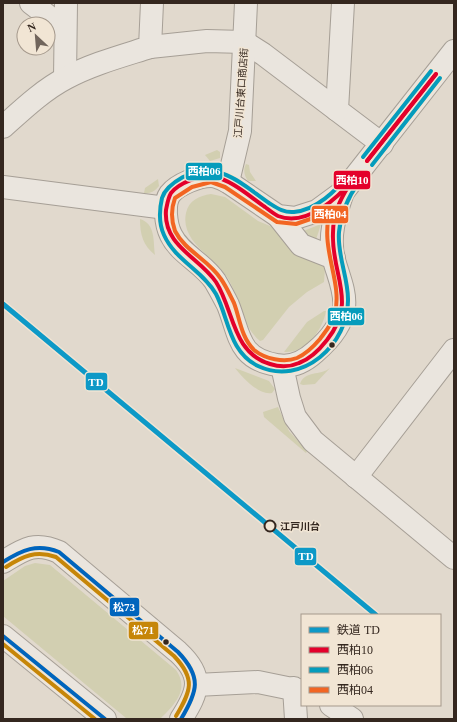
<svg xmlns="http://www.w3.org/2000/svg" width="457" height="722" viewBox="0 0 457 722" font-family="'Times New Roman','Noto Sans JP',serif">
  <rect width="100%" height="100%" fill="#e1d9cd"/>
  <g fill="#d2cfb1">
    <polygon points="217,150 220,152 220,158 210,161 205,155"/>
    <path d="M246 164 249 165 250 172 256 181H248C244 175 243 170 246 164Z"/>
    <path d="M158 179 159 186C155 191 150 194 144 193L145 188Z"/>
    <path d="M211 194 225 197 258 221 275 228 322 264 325 269 324 282 307 292 289 307 263 340 260 341C241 325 240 297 227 277 213 256 180 241 186 213 189 200 199 196 211 194Z"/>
    <path d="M140 219C156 224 153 241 155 255 143 245 140 235 140 219Z"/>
    <polygon points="321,224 315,243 301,232"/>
    <path d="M324 311H326C323 329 306 354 284 352L307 322Z"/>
    <path d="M235 368 269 381 275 389 272 393C259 396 242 377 235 368Z"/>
    <path d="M330 368 315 384 303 385 300 384C305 370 320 376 330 368Z"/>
    <polygon points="278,407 289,431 307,451 306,453 264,417 263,412"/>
    <path d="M35 563 50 565 176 670C190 690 174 705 160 719L126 718 3 616V581L25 566Z"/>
  </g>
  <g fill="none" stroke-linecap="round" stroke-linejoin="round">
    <defs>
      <g id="minor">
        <polyline points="31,3 65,29"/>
        <polyline points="343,3 337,110 382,144"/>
        <polyline points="150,47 207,41 244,42 263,54 337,110"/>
        <polyline points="65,78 66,3"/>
        <path d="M3 127C22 110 43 90 66 78 92 64 122 56 150 47L152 3"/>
        <polyline points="3,187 166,208"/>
        <polyline points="282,366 289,398 295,417 313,441 454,558"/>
        <polyline points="356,477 454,350"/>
        <polyline points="196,685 258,682 302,691"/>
        <polyline points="294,688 296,719"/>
        <polyline points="331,705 352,719"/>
      </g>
      <g id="tertiary">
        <polyline points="228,182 240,131 246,3"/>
        <path d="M343 192C335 215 328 236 334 260 338 275 346 292 344 307 342 325 328 341 315 352 304 362 292 368 277 365 238 359 240 335 228 305 224 297 219 288 215 281 203 263 180 254 171 235 166 225 163 204 170 194 178 184 199 176 211 176 217 176 222 179 228 182L278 216 295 218 317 211 343 192 454 51"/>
        <polyline points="278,216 301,245 334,258"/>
        <path d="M3 562C24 549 35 541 59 552L178 652C204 676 199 691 181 719"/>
        <polyline points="3,636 105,719"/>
      </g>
    </defs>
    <use href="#minor" stroke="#a69f96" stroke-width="24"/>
    <use href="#tertiary" stroke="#a69f96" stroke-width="24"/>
    <use href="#minor" stroke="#eae5de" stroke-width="22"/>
    <use href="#tertiary" stroke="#eae5de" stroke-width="22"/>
    <defs>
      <g id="bus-1">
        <polyline points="367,161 436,74"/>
        <polyline points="367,161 436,74"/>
        <path d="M212 176C232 180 249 196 265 207 269 210 274 214 278 216 307 227 338 198 354 178 342 195 333 212 333 233 331 275 358 301 327 340 320 349 310 359 299 363 290 367 279 367 270 364 232 353 234 310 216 282 199 257 163 246 166 210 167 205 168 198 171 193 180 182 199 176 212 176Z"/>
      </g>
      <g id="bus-2">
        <polyline points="363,157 431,71"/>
        <polyline points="372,165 440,78"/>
        <path d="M349 174C336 191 316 210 294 212 284 213 277 208 269 203 240 183 220 160 183 177 174 182 165 188 162 198 159 211 159 224 164 235 175 260 203 271 216 294 229 319 229 352 258 366 302 387 349 344 348 299 348 277 337 255 339 232 341 212 348 197 359 182"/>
      </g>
      <path id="bus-3" d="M211 182 225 187 277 222 296 224 319 216 331 208C318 247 343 280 335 313 333 323 326 331 320 339 314 346 306 354 297 358 284 363 265 359 254 350 241 337 240 319 234 303 230 295 226 286 221 279 209 260 185 251 175 231 171 220 171 209 175 198L192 187Z"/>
      <g id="bus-4">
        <path d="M3 562C22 550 37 543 59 552L178 652C202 677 198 691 181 719"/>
        <polyline points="3,636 105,719"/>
      </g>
      <g id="bus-5">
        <path d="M6 567C23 556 36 550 56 557L174 656C196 679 191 691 176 716"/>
        <polyline points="3,644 95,719"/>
      </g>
    </defs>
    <use href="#bus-1" stroke="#f1e5d4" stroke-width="7"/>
    <use href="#bus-2" stroke="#f1e5d4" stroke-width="7"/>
    <use href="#bus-3" stroke="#f1e5d4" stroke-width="7"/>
    <use href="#bus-4" stroke="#f1e5d4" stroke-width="7"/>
    <use href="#bus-5" stroke="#f1e5d4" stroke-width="7"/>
    <use href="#bus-1" stroke="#e4002b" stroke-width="4"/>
    <use href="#bus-2" stroke="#059cbc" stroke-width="4"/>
    <use href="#bus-3" stroke="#f26522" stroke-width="4"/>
    <use href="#bus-4" stroke="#0065bd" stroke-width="4"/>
    <use href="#bus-5" stroke="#c68608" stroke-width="4"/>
    <defs>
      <polyline id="rail-1" points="3,304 376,615"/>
    </defs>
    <use href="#rail-1" stroke="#f1e5d4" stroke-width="8"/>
    <use href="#rail-1" stroke="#0d99c7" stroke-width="5"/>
  </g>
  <g fill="#34271f" stroke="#f1e5d4" stroke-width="1.5">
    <circle cx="332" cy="345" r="3.5"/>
    <circle cx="166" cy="642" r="3.5"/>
  </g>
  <circle fill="#f1e5d4" stroke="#34271f" stroke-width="2" cx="270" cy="526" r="5.5"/>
  <g text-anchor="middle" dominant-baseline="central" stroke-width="3" stroke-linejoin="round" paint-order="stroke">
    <g font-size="10" fill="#34271f" stroke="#f1e5d4">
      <text transform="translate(241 93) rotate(-86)">江戸川台東口商店街</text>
    </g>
    <g font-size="10" font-weight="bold" fill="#34271f" stroke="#f1e5d4" text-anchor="start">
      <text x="280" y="526">江戸川台</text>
    </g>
  </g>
  <g stroke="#f1e5d4" stroke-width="1.5">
    <rect x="185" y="162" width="38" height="19" rx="4" fill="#059cbc"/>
    <rect x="333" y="170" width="38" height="20" rx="4" fill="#e4002b"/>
    <rect x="311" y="205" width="38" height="19" rx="4" fill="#f26522"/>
    <rect x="327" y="307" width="38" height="19" rx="4" fill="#059cbc"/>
    <rect x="85" y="372" width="23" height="19" rx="4" fill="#0d99c7"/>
    <rect x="294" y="547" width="23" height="19" rx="4" fill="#0d99c7"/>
    <rect x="109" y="597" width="31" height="20" rx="4" fill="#0065bd"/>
    <rect x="128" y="621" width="31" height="19" rx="4" fill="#c68608"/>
  </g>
  <g font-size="11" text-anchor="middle" font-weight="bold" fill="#fff">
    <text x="204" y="175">西柏06</text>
    <text x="352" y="184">西柏10</text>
    <text x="330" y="218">西柏04</text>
    <text x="346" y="320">西柏06</text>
    <text x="96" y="386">TD</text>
    <text x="306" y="560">TD</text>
    <text x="124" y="611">松73</text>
    <text x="143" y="634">松71</text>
  </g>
  <rect width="457" height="722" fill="none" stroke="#34271f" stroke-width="8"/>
  <rect x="301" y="614" width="140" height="92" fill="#f1e5d4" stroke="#a5998c"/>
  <rect x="309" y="627" width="20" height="6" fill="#0d99c7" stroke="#a5998c"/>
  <text x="337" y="634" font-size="12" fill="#34271f">鉄道 TD</text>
  <rect x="309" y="647" width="20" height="6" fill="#e4002b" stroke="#a5998c"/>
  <text x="337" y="654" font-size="12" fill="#34271f">西柏10</text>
  <rect x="309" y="667" width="20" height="6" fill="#059cbc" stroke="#a5998c"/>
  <text x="337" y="674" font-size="12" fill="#34271f">西柏06</text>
  <rect x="309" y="687" width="20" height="6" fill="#f26522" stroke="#a5998c"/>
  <text x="337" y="694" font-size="12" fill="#34271f">西柏04</text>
  <g transform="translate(36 36) rotate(334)"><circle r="19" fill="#f1e5d4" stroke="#a5998c"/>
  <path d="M0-3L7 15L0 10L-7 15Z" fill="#71655c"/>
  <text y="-6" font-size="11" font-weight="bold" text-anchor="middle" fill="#34271f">N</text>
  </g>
</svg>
